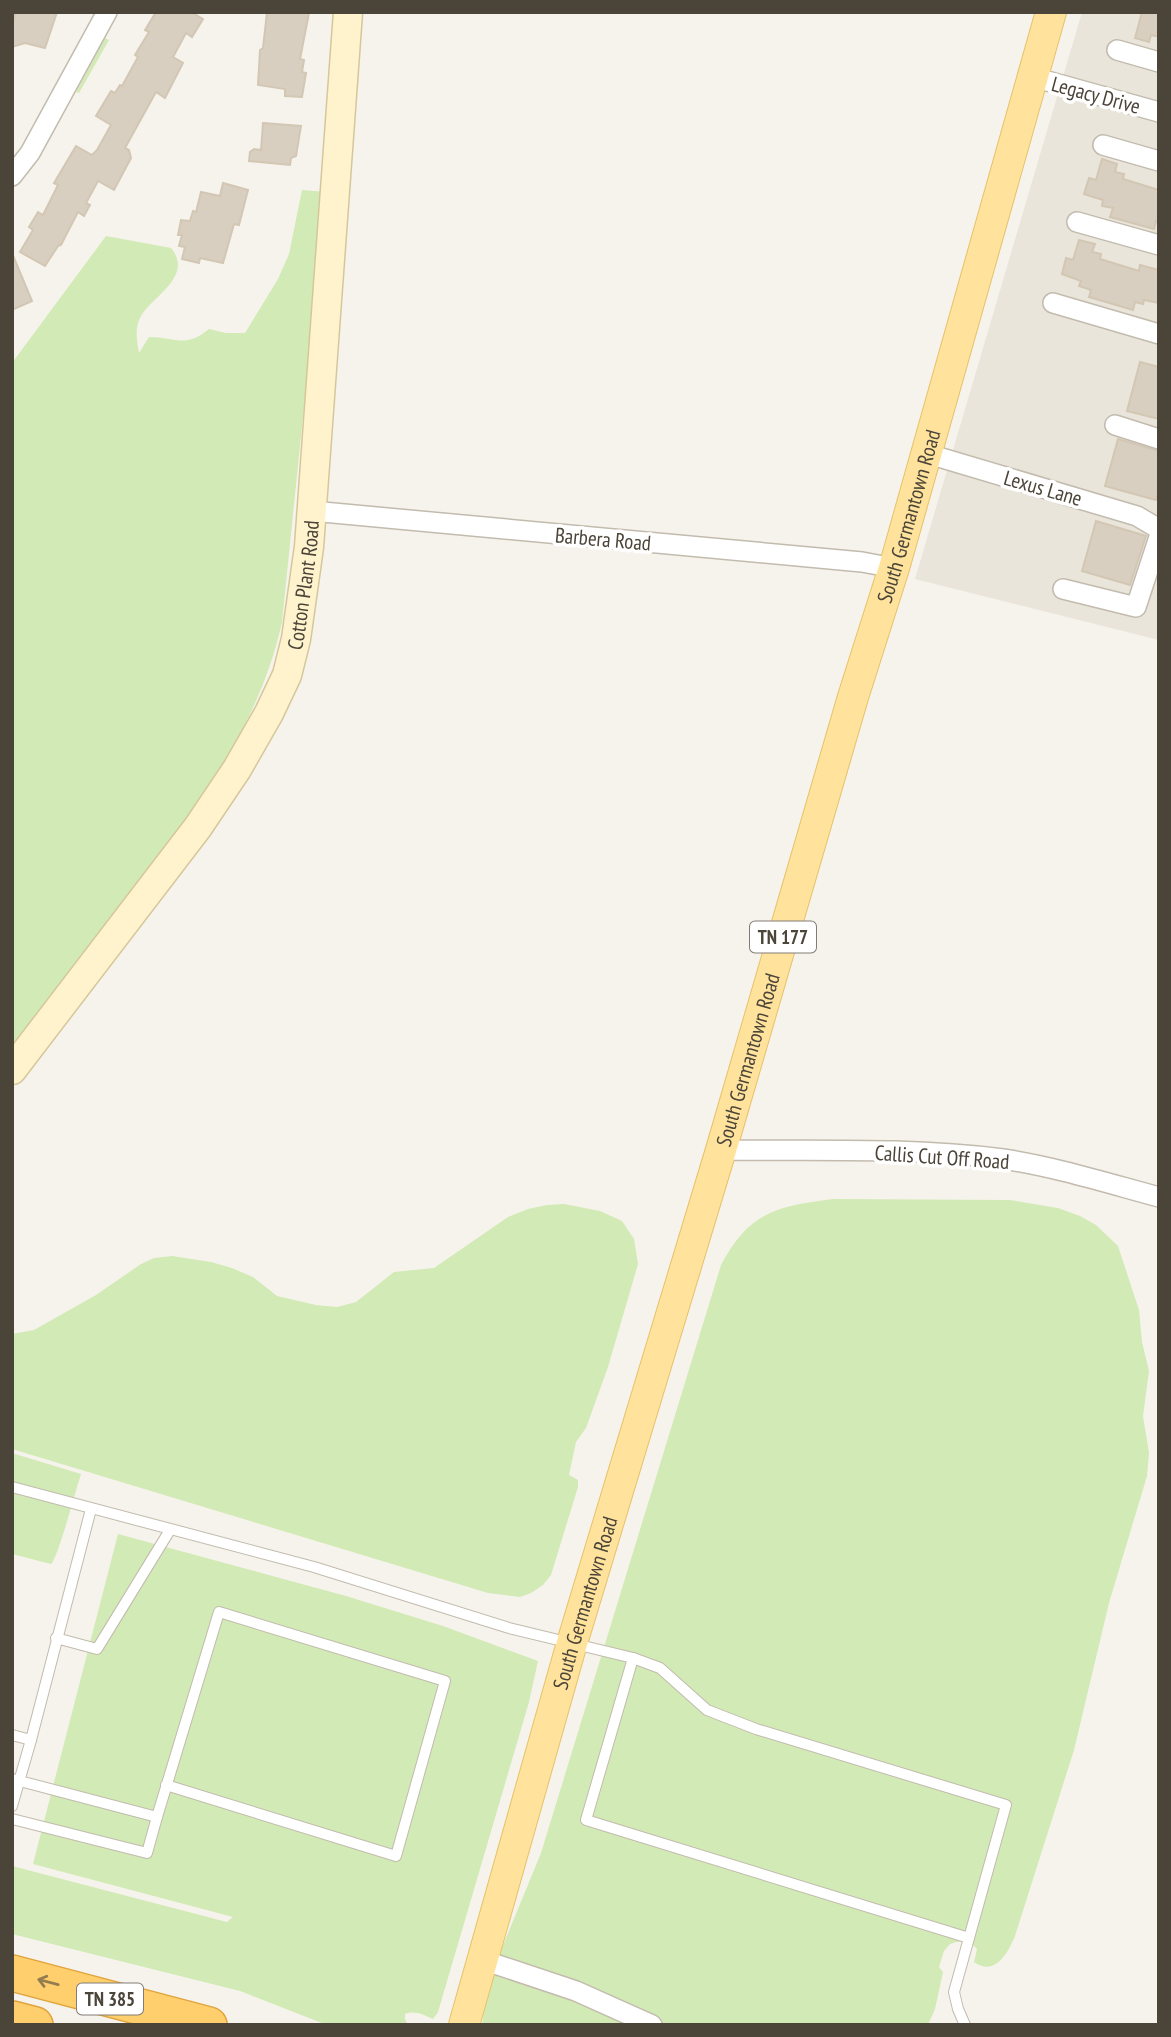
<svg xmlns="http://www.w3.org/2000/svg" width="1171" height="2037" viewBox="0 0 1171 2037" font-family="'PT Sans Narrow',sans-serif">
  <rect width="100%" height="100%" fill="#f6f3ec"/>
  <polygon fill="#eae5da" points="1082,12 1159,12 1159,640 915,579"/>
  <g fill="#d2eab5">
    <polygon points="105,38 109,40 79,93 76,92"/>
    <path d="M302 190 326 192 282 622C258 731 191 815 125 902 88 951 52 999 12 1045V363L106 236 171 248C194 276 153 296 141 316 134 328 137 341 139 353L149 337C177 337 184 349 209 329L226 333H245L278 279 289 254Z"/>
    <path d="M833 1199 1010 1200 1058 1208 1080 1216 1096 1225 1118 1246 1139 1310 1142 1342 1149 1371 1143 1416 1149 1453 1147 1476 1109 1603 1074 1750 1015 1936C1008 1953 995 1977 974 1962L977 1949C969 1939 961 1940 950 1944L944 1951 939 1967 943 1972 935 2009 928 2025H482L488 1982 541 1853 721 1265C749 1212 777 1206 833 1199Z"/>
    <polygon points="564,1204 600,1211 622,1221 634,1239 638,1264 608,1367 586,1428 576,1442 569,1475 578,1480 578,1487 551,1575 543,1585 531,1593 520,1597 488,1593 12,1449 12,1334 34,1330 96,1295 141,1264 154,1258 172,1256 211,1262 232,1268 253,1277 277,1296 316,1305 337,1307 356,1302 394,1272 434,1268 508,1217 528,1209 547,1205"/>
    <path d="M12 1453 81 1474C76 1489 58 1558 51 1564L12 1554Z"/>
    <path d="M118 1534 346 1596 443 1626 538 1661 529 1702 438 2012 433 2019C423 2015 416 2010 405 2014V2019L408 2025H327L240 1991 12 1934V1866L227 1922 233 1917 33 1864Z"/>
  </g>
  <g fill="#d8cfc1" stroke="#d3c7b4" stroke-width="2">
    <polygon points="16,12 57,12 45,48 25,43 12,47 12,23"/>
    <polygon points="156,12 191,12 203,19 192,37 186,33 173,57 183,63 165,98 156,92 125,148 129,150 131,158 114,190 98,181 86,203 90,205 84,216 78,212 61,245 58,246 45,266 20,252 33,230 29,227 38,212 43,215 58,185 54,183 76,146 92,155 97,150 111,125 96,116 111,91 115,93 120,85 122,86 138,57 135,55 149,32 145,30"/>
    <polygon points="267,12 309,13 300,59 304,60 302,72 306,73 302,97 285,96 285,89 258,85 260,50 263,48"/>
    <polygon points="1142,12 1159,12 1159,37 1151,35 1149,42 1135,38"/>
    <polygon points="263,123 301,126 296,156 291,158 290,165 249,161 250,152 254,149 261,150"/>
    <polygon points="1102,159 1117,164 1115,172 1124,174 1123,179 1159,190 1159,222 1156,221 1154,229 1110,217 1113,208 1102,206 1103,200 1084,194 1089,178 1096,180"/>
    <polygon points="223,183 248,190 239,225 234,224 223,263 200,258 199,263 182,259 185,247 179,246 182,235 178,235 181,220 190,221 193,211 196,212 201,192 220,196"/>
    <polygon points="1079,240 1095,244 1092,252 1101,254 1100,259 1139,271 1140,265 1159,270 1159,303 1144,300 1143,304 1135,302 1133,310 1089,297 1091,290 1079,286 1081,281 1062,274 1066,258 1073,260"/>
    <polygon points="12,253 32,301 12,310"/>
    <polygon points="1140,362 1159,367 1159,419 1127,411"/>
    <polygon points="1118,439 1159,451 1159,492 1156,500 1105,486"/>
    <polygon points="1096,521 1146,536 1130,585 1082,571"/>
  </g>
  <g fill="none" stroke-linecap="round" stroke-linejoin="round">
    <defs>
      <g id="lane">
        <polyline points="12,1487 314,1567 509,1628 633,1658 660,1668 707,1710 756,1729 1006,1805 954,1992 958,2009 965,2025"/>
        <polyline points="56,1638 97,1649 170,1530"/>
        <polyline points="633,1658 586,1820 969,1938"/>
        <polyline points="12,1735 31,1740 91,1509"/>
        <polyline points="12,1779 157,1817 147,1853 12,1819"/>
        <polyline points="12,1806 31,1740"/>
        <polyline points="157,1817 219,1612 445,1681 396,1856 166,1785"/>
      </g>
      <g id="street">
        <polyline points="1117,50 1159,62"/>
        <polyline points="1033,77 1159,112"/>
        <polyline points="1103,145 1159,161"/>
        <polyline points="12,176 30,153 107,12"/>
        <polyline points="1077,222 1159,245"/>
        <polyline points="1053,303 1159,334"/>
        <polyline points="1115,425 1159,439"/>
        <polyline points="925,453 1137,516 1159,529"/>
        <polyline points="312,511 862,562 894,568"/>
        <polyline points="1063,589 1136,607 1159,537"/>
        <path d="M721 1150C814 1151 910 1147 1003 1159 1056 1167 1107 1183 1159 1197"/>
        <polyline points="483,1960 576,1991 652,2025"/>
      </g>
      <g id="secondary">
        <path id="s1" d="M12 1070 198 827 237 769 269 713 287 675 296 639 309 547 348 12"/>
      </g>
      <g id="primary">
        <path id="s2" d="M464 2025 572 1643 721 1150 853 697 894 568 1051 12"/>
      </g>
      <g id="highway">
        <polyline points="12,1973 209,2025"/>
        <polyline points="12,2019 35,2025"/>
      </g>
    </defs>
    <use href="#lane" stroke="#c2bbae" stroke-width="12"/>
    <use href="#street" stroke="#c2bbae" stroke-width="22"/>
    <use href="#secondary" stroke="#d6c79b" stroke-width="31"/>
    <use href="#primary" stroke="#e6c16a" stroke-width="32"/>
    <use href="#highway" stroke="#e0a43c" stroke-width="38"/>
    <use href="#lane" stroke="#fff" stroke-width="10"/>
    <use href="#street" stroke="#fff" stroke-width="19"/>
    <use href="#secondary" stroke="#fff3cd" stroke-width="28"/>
    <use href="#primary" stroke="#ffe39c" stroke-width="30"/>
    <use href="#highway" stroke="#ffcf6e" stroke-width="35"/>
  </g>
  <defs><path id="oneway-shaft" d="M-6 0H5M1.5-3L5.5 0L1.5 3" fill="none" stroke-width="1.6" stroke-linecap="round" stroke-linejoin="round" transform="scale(1.75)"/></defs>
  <use stroke="#937c4e" href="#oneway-shaft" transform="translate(48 1982) rotate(-165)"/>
  <g text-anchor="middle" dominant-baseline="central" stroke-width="7" stroke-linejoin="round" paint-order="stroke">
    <g fill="#fff" stroke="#817c74" stroke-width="2">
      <rect x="750" y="921.5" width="66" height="31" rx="5"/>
      <rect x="77" y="1983.5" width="66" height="31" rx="5"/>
    </g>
    <g font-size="19" font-weight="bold" fill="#4b4439">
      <text x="783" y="937">TN 177</text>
      <text x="110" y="1999">TN 385</text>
    </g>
    <g font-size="21" fill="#4b4439" stroke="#fff">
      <text transform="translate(1096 95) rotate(15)">Legacy Drive</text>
      <text transform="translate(1043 488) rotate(16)">Lexus Lane</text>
      <text stroke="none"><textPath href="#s2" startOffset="1573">South Germantown Road</textPath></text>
      <text transform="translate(603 539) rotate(5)">Barbera Road</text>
      <text stroke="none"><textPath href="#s1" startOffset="574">Cotton Plant Road</textPath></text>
      <text stroke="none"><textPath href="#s2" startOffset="1006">South Germantown Road</textPath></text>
      <text transform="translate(942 1157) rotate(4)">Callis Cut Off Road</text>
      <text stroke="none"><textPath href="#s2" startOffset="439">South Germantown Road</textPath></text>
    </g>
  </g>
  <rect width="1171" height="2037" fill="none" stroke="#4b4439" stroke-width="28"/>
</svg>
